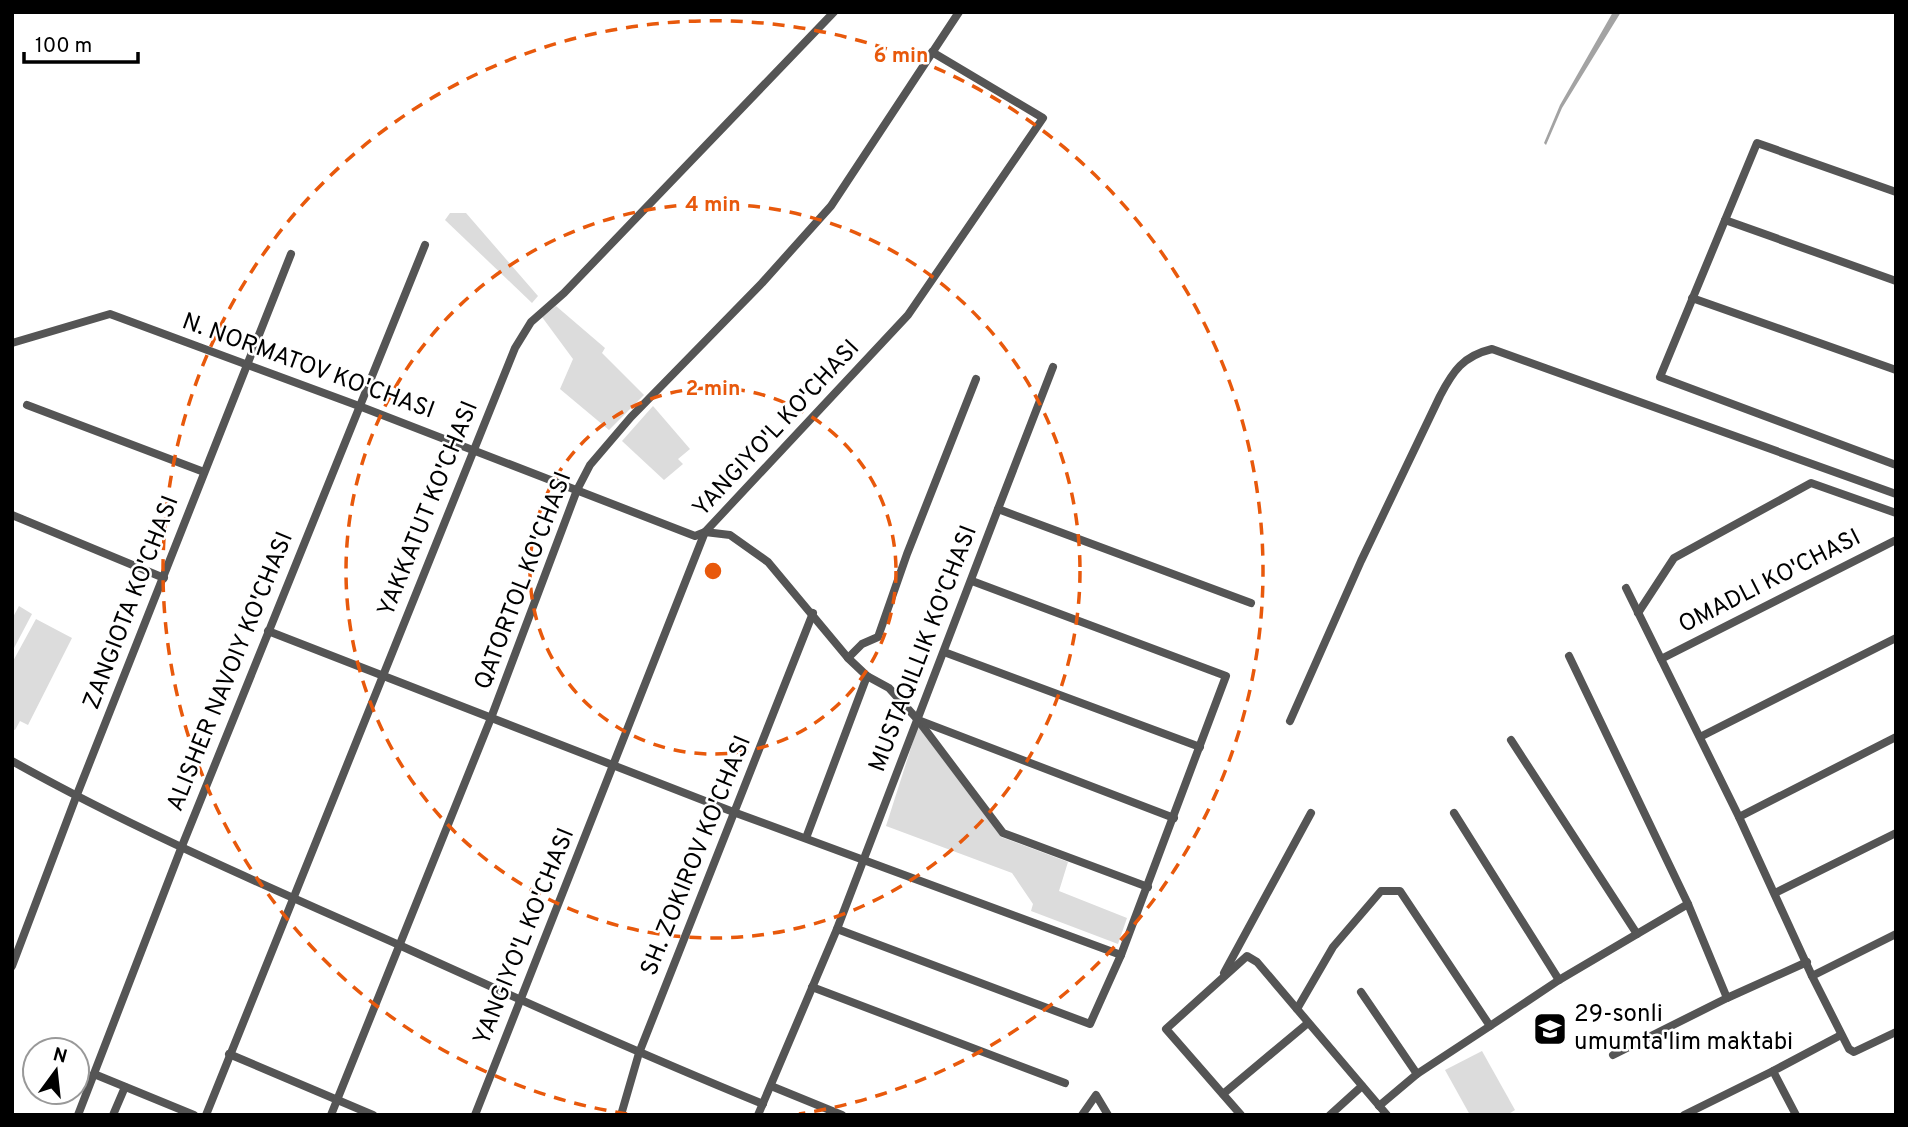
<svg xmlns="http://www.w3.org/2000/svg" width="1908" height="1127" viewBox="0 0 1908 1127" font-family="Overpass,sans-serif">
  <rect width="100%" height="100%" fill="#fff"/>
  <g fill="#dcdcdc">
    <polygon points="450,213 466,213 538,296 532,303 445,220"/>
    <polygon points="556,306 605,348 602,353 644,395 609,430 560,389 573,359 542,317"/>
    <polygon points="653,406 690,449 678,459 683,464 664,480 622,441"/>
    <polygon points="19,606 32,614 13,650 12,619"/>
    <polygon points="36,619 72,638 28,725 20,721 15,730 12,729 12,663"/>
    <polygon points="918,726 1001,837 1068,862 1059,891 1127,918 1118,944 1031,911 1033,904 1012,873 886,826"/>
    <polygon points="1482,1051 1515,1110 1507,1115 1470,1115 1445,1070"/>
  </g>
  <polygon fill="#a3a3a3" points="1613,12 1621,12 1562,108 1546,145 1544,143 1560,105"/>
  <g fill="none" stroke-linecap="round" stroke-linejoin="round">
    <g stroke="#555" stroke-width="8">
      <polyline points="1896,192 1757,143 1660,377 1896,465"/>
      <polyline points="1725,220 1896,281"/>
      <polyline points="1692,298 1896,370"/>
      <polyline points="12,343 110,314 359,406 695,536 705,532 730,535 768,562 848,658 867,676 889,688 918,720 1003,833 1148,887"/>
      <polyline points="27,405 204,472"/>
      <polyline points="998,509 1053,367"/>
      <polyline points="12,515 164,578"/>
      <polyline points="1626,588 1739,817 1812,976 1849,1049 1854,1052 1896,1032"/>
      <polyline points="1638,613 1674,558 1811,483 1896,513"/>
      <polyline points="268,631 736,813 1121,955"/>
      <polyline points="944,652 1200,747"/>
      <polyline points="1569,656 1688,904 1727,998 1807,962"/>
      <polyline points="848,658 862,644 878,637 907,554 976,379"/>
      <polyline points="1661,659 1896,540"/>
      <polyline points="918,720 1174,818"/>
      <path d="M1290 721 1361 561 1440 396C1453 371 1463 356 1492 349L1896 494"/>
      <polyline points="1700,737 1896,638"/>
      <polyline points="1511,740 1637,934 1688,904"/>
      <path d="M12 761C137 831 269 887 399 945 520 1000 640 1054 763 1104"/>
      <polyline points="1454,813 1559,980"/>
      <polyline points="1739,817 1896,737"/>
      <polyline points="806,838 867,676"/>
      <polyline points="1775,893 1896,833"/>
      <polyline points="837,929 1090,1024 1121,955 1226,676 972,581"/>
      <polyline points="12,966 76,797 291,254"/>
      <polyline points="1224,973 1311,813"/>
      <polyline points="1812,976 1896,934"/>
      <polyline points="812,987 1065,1083"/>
      <polyline points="1297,1009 1333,947 1381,891 1400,891 1490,1026 1417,1074 1361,992"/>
      <polyline points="1490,1026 1559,980 1637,934"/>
      <polyline points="229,1054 373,1115"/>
      <polyline points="1613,1055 1727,998"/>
      <polyline points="1773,1071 1841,1035"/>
      <polyline points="94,1074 194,1115"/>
      <polyline points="771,1086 842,1115"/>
      <polyline points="1223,1094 1308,1023"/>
      <polyline points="1379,1106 1417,1074"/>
      <polyline points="78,1115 182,846 425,245"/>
      <polyline points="113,1115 125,1087"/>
      <polyline points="206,1115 515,348 531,322 564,293 834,12"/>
      <polyline points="331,1115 491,718 577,490 590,465 631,417 762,283 831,206 959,12"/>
      <polyline points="475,1115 705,532 908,315 1043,118 932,52"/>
      <polyline points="621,1115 639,1053 813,613"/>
      <polyline points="758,1115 837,929 998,509 1251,603"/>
      <polyline points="1082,1115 1096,1095 1108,1115"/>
      <polyline points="1241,1115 1166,1029 1247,956 1257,962 1387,1115"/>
      <polyline points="1330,1115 1362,1086"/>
      <polyline points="1684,1115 1773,1071 1796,1115"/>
    </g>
  </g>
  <g fill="none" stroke="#e8590c" stroke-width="3.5" stroke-dasharray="12 9">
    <circle cx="713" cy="571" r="183"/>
    <circle cx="713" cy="571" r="367"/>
    <path d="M627 1114A550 550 0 1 1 799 1114"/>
  </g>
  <defs>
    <symbol id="school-square" viewBox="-11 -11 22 22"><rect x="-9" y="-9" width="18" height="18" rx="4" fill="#000" stroke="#fff"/><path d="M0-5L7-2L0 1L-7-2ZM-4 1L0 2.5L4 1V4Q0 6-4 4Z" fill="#fff"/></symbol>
  </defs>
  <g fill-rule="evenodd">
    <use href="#school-square" x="1531" y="1010" width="38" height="38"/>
  </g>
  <g text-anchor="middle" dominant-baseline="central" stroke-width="5" stroke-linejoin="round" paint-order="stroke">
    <g font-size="24" fill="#000" stroke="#fff">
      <text transform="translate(308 367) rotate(20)">N. NORMATOV KO'CHASI</text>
      <text transform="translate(777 429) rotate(-47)">YANGIYO'L KO'CHASI</text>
      <text transform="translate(429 509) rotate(-68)">YAKKATUT KO'CHASI</text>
      <text transform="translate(524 581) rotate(-69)">QATORTOL KO'CHASI</text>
      <text transform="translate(1770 582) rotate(-27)">OMADLI KO'CHASI</text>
      <text transform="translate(132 603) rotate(-69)">ZANGIOTA KO'CHASI</text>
      <text transform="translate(924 649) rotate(-69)">MUSTAQILLIK KO'CHASI</text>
      <text transform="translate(231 672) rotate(-68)">ALISHER NAVOIY KO'CHASI</text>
      <text transform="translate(697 856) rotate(-68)">SH. ZOKIROV KO'CHASI</text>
      <text transform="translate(525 937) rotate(-68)">YANGIYO'L KO'CHASI</text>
    </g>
    <g font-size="24" fill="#000" stroke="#fff" text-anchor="start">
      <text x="1574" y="1015">29-sonli<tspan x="1574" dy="28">umumta'lim maktabi</tspan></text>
    </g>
  </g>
  <circle cx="713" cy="571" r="10" fill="#e8590c" stroke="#fff" stroke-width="3.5"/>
  <g font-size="21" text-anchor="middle" font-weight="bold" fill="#e8590c" stroke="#fff" stroke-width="5" stroke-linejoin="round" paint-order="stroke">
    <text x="901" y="62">6 min</text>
    <text x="713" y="211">4 min</text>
    <text x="713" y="395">2 min</text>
  </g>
  <rect width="1908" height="1127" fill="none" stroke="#000000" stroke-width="28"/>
  <g transform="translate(56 1071) rotate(15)"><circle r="33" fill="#ffffff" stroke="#999999" stroke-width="2"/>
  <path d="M0-5L12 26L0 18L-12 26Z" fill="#000000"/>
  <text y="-10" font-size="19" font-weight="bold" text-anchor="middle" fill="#000000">N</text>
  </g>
  <path d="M24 52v10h114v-10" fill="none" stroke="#000000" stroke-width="3.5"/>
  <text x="35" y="52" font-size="21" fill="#000000" stroke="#ffffff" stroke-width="5" paint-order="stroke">100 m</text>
</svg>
